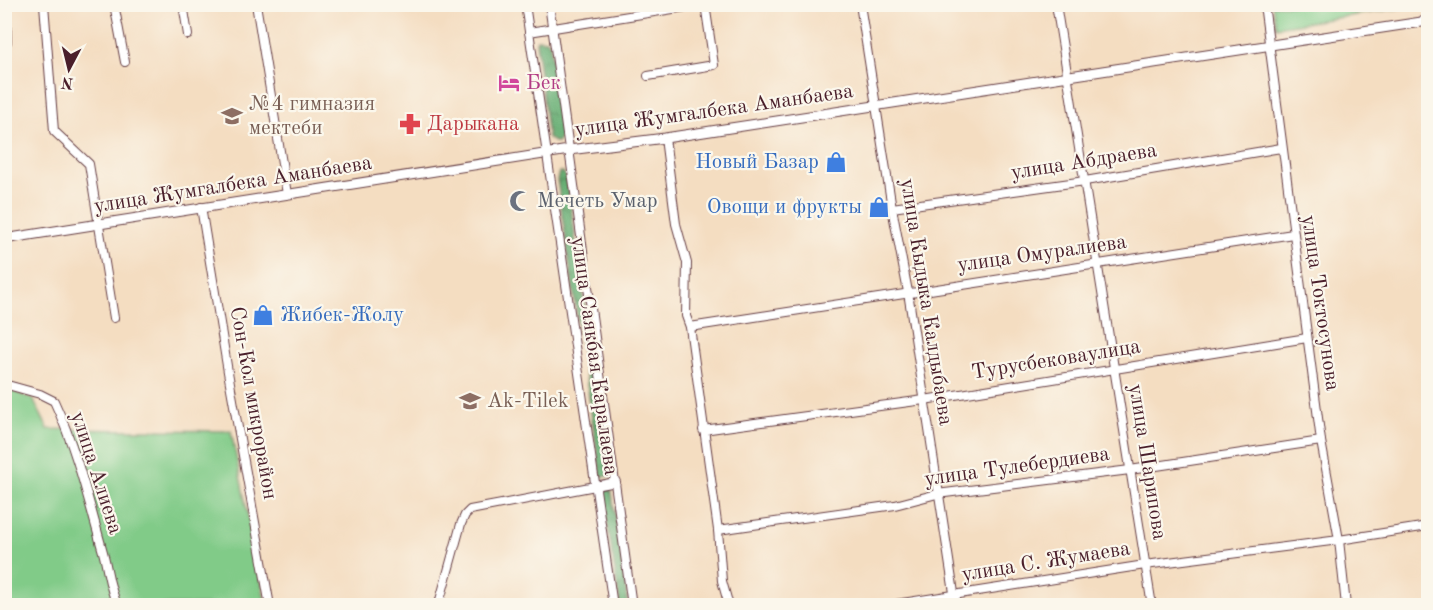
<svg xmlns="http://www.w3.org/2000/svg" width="1433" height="610" viewBox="0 0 1433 610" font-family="'Old Standard TT',serif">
  <defs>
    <pattern id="forest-crowns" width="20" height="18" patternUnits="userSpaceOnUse" patternTransform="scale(1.5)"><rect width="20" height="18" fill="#68af74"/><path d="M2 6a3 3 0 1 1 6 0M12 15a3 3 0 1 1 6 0" fill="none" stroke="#588e5f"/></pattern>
  </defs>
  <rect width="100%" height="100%" fill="#fbf7ec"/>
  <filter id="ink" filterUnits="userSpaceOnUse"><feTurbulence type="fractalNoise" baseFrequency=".0167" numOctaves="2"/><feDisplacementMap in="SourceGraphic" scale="12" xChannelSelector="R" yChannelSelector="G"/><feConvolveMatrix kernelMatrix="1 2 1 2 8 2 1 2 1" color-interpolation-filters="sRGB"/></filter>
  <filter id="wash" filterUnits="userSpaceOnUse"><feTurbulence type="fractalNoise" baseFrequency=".008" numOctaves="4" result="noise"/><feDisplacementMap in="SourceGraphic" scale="24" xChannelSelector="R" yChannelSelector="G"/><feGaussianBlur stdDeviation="1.35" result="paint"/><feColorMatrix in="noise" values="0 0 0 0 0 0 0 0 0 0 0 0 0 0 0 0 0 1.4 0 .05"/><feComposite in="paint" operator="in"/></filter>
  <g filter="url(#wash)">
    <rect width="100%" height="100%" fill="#f4ddc1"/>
    <g fill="#81cb88" stroke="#66755a" stroke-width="1.5">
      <polygon points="1422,5 1276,27 1272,5 1422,4"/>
      <polygon points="4,388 33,399 48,429 231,431 266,605 5,605"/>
    </g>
    <g fill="url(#forest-crowns)" stroke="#596750" stroke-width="1.5">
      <polygon points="537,39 547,40 550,44 562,136 558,142 554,142 548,138 536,42"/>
      <polygon points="559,172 563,172 567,178 608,472 609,476 602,477 600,473 557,180"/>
      <polygon points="606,486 610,487 612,493 628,605 620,605 602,490"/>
    </g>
  </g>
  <g filter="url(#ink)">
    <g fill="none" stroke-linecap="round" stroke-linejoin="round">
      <defs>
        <g id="minor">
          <polyline points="6,4 7,42"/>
          <polyline points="44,4 54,131 89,164 114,318"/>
          <polyline points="114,4 125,62"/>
          <polyline points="183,4 188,35"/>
          <polyline points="256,4 287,194"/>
          <polyline points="525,4 613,606"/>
          <polyline points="549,4 632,606"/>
          <polyline points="860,4 892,208 908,292 956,606"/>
          <polyline points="1056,4 1152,606"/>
          <polyline points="1264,4 1321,441 1339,540 1346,606"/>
          <polyline points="529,32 704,4"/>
          <polyline points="648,76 714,65 705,4"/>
          <polyline points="665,138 676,224 687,263 686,316 690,327 718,530 722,581 729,606"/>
          <polyline points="201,207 228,372 270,606"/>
          <polyline points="892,208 1085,181 1281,148"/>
          <polyline points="690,327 1293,234"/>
          <path d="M4 384 40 394 54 401C76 448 89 502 103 552 108 570 109 589 118 606"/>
          <polyline points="703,430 924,400 1307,338"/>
          <polyline points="718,530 895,505 937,494 1130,470 1321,441"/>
          <polyline points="440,606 440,600 461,524 465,515 470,510 616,482"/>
          <polyline points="883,606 1145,565 1339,540 1428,526"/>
        </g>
        <polyline id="major" points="4,239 569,150 665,138 1428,21"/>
      </defs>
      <use href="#minor" stroke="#643c42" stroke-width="10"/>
      <use href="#major" stroke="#643c42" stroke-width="11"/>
      <use href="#minor" stroke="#fff" stroke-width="8"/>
      <use href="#major" stroke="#fff" stroke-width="9"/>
    </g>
  </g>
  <defs>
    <symbol id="hotel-bare" viewBox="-9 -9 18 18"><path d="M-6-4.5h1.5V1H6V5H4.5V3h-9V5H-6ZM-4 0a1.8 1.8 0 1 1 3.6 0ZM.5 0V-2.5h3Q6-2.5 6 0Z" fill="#d1479c" stroke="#fbf7ec" stroke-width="2.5" paint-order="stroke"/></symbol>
    <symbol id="school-bare" viewBox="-9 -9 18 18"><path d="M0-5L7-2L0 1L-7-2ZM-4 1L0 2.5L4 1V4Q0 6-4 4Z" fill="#8d6e63" stroke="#fbf7ec" stroke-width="2.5" paint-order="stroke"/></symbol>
    <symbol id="pharmacy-bare" viewBox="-9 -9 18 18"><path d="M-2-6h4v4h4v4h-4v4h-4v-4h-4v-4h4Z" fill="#e0444e" stroke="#fbf7ec" stroke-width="2.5" paint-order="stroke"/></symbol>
    <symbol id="shop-bare" viewBox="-9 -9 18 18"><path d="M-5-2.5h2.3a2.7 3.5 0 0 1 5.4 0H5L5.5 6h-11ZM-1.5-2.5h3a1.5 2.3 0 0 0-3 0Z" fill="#3f7fe0" stroke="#fbf7ec" stroke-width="2.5" paint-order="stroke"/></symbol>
    <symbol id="mosque-bare" viewBox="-9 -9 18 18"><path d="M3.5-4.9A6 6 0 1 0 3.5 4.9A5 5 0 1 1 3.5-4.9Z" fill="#6b7280" stroke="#fbf7ec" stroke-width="2.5" paint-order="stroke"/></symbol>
  </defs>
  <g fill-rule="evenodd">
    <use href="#hotel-bare" x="494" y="68" width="30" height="30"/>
    <use href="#school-bare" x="217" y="101" width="30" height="30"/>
    <use href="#pharmacy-bare" x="395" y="109" width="30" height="30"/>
    <use href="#shop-bare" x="821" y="147" width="30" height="30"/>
    <use href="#mosque-bare" x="505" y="186" width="30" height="30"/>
    <use href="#shop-bare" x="864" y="192" width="30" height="30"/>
    <use href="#shop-bare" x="248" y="300" width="30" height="30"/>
    <use href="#school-bare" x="455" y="386" width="30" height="30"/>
  </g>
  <g text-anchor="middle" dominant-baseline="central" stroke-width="4.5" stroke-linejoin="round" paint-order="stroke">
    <g font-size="21" fill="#b23c85" stroke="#fbf7ec" text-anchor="start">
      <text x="526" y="83">Бек</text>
    </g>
    <g font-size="21" fill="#785e54" stroke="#fbf7ec" text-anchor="start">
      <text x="249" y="104">№4 гимназия<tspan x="249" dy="24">мектеби</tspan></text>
      <text x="487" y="401">Ak-Tilek</text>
    </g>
    <g font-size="21" fill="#4a1f2b" stroke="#fbf7ec">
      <text transform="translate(714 111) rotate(-8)">улица Жумгалбека Аманбаева</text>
      <text transform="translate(1084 162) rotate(-9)">улица Абдраева</text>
      <text transform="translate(233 185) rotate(-9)">улица Жумгалбека Аманбаева</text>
      <text transform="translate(1042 254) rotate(-8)">улица Омуралиева</text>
      <text transform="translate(926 302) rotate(81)">улица Кыдыка Калдыбаева</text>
      <text transform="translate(1320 303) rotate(82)">улица Токтосунова</text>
      <text transform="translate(594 356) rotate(82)">улица Саякбая Каралаева</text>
      <text transform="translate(1056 360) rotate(-9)">Турусбековаулица</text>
      <text transform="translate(253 403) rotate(80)">Сон-Кол микрорайон</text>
      <text transform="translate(1147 462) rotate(81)">улица Шарипова</text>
      <text transform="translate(1017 467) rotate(-8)">улица Тулебердиева</text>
      <text transform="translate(96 473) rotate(72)">улица Алиева</text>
      <text transform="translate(1046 562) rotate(-9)">улица С. Жумаева</text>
    </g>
    <g font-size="21" fill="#be3a42" stroke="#fbf7ec" text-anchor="start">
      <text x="427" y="124">Дарыкана</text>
    </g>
    <g font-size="21" fill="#366cbe" stroke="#fbf7ec" text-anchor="end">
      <text x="819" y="162">Новый Базар</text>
      <text x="862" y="207">Овощи и фрукты</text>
      <text x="280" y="315" text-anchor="start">Жибек-Жолу</text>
    </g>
    <g font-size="21" fill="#5b616d" stroke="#fbf7ec" text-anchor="start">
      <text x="537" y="201">Мечеть Умар</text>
    </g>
  </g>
  <rect width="1433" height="610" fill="none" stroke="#fbf7ec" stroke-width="24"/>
  <g transform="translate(69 69) rotate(187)" stroke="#fbf7ec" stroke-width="4.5" paint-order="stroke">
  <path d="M0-4.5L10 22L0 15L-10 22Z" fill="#4a1f2b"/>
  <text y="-9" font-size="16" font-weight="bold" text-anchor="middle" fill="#4a1f2b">N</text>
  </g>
</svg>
